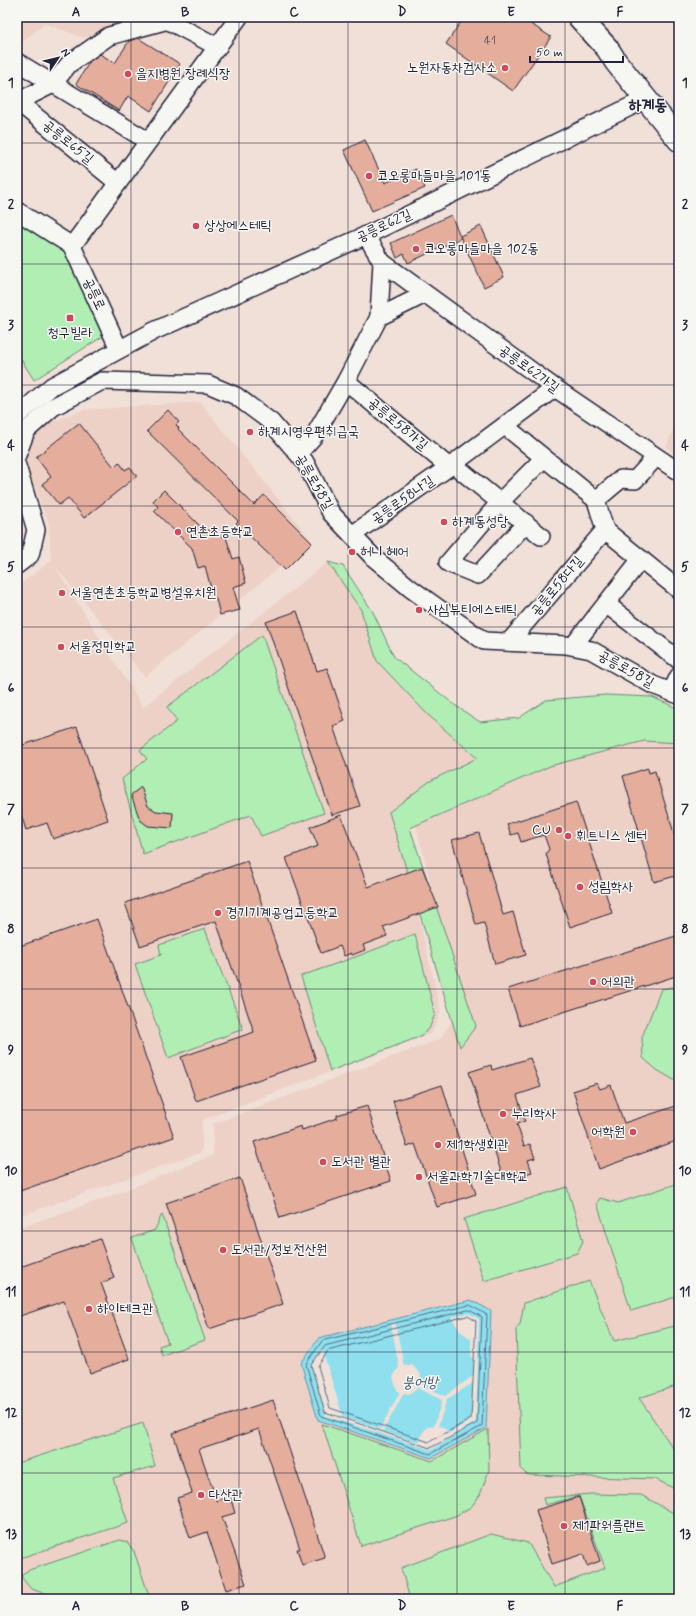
<svg xmlns="http://www.w3.org/2000/svg" width="696" height="1616" viewBox="0 0 696 1616" font-family="Mynerve,'Poor Story',sans-serif">
  <rect width="100%" height="100%" fill="#f1e0d8"/>
  <filter id="ink" filterUnits="userSpaceOnUse"><feTurbulence type="fractalNoise" baseFrequency=".025" numOctaves="2"/><feDisplacementMap in="SourceGraphic" scale="8" xChannelSelector="R" yChannelSelector="G"/><feConvolveMatrix kernelMatrix="1 2 1 2 8 2 1 2 1" color-interpolation-filters="sRGB"/></filter>
  <g filter="url(#ink)">
    <g fill="#edd1c6">
      <polygon points="17,17 137,17 84,38 45,24 17,46"/>
      <polygon points="200,402 312,541 145,677 54,565 143,707 328,562 350,582 389,663 514,765 395,815 441,1012 432,1033 202,1120 202,1152 17,1217 17,586 51,561 49,524 17,443 17,436 82,410"/>
      <polygon points="679,416 679,458 666,447"/>
      <polygon points="634,716 679,725 679,1599 17,1599 17,1228 103,1199 213,1155 213,1124 440,1039 461,1007 414,817"/>
    </g>
    <g fill="#b1eeb4" stroke="#6a8878">
      <polygon points="17,217 69,251 105,335 34,380 17,353"/>
      <polygon points="328,562 343,566 373,612 394,657 456,706 480,722 519,718 546,700 605,695 652,697 679,709 679,743 644,741 550,766 410,828 476,1026 460,1047 389,812 430,781 477,758 426,713 377,661 361,610"/>
      <polygon points="262,635 324,813 261,836 251,815 143,854 122,779 147,759 140,750 177,721 167,707"/>
      <polygon points="205,929 243,1029 168,1058 135,964 161,955 159,945"/>
      <polygon points="415,934 435,1014 429,1029 419,1037 330,1071 301,976 358,956"/>
      <polygon points="679,986 679,1083 657,1070 643,1058 642,1037 661,989"/>
      <polygon points="679,1183 679,1296 631,1311 597,1203 600,1198 618,1203"/>
      <polygon points="567,1187 583,1241 577,1253 484,1281 464,1219"/>
      <polygon points="162,1214 205,1340 162,1355 159,1346 168,1343 132,1238 155,1230"/>
      <polygon points="589,1281 614,1341 679,1325 679,1385 639,1398 679,1457 679,1491 655,1479 530,1475 526,1474 521,1469 516,1329 520,1324 524,1303"/>
      <polygon points="143,1423 155,1466 113,1478 128,1523 17,1559 17,1463"/>
      <polygon points="322,1424 432,1461 488,1429 489,1470 480,1495 471,1507 455,1516 361,1546"/>
      <polygon points="591,1494 641,1495 679,1516 679,1599 410,1599 401,1568 491,1534 528,1543 554,1587 605,1568 579,1496 545,1505 543,1498"/>
      <polygon points="120,1540 127,1542 134,1551 150,1599 62,1599 31,1589 22,1578 22,1574 29,1570"/>
    </g>
    <polygon fill="#90dfee" stroke="#6493a6" points="471,1300 491,1311 486,1428 431,1458 318,1420 301,1363 319,1338"/>
    <path fill="#f1e0d8" fill-rule="evenodd" d="M469 1313 479 1319 476 1422 431 1450 326 1416 311 1365 322 1349 343 1417 380 1429 400 1392 397 1390 393 1377 399 1367 391 1323 395 1322 404 1366 412 1365 421 1374 420 1384 445 1396 473 1376 474 1358 471 1357V1339L460 1331 451 1317ZM473 1383 471 1420 450 1433 443 1427 438 1426 447 1399ZM417 1388 442 1400 434 1426 427 1427 422 1434 418 1442 383 1431 404 1393 409 1394Z"/>
    <g fill="none" stroke-linecap="round" stroke-linejoin="round">
      <g stroke="#4e6e83" stroke-width="1">
        <polygon points="470,1305 487,1315 482,1426 430,1454 321,1416 306,1364 322,1341"/>
        <polygon points="469,1310 482,1317 477,1423 430,1448 325,1412 311,1365 325,1346"/>
        <polygon points="468,1316 476,1321 471,1419 429,1442 330,1408 318,1366 328,1351"/>
      </g>
    </g>
    <g fill="#e4ad9c" stroke="#22223b">
      <polygon points="464,17 520,17 551,37 513,91 446,44"/>
      <polygon points="138,38 180,64 151,111 128,96 119,111 76,84 90,61 100,54 115,63 129,41"/>
      <polygon points="365,140 385,183 416,169 425,188 372,211 344,150"/>
      <polygon points="451,215 461,238 408,263 404,254 397,258 391,243"/>
      <polygon points="481,226 504,277 484,287 460,236"/>
      <polygon points="168,410 179,422 176,425 179,428 178,429 254,505 264,495 312,543 285,570 236,523 238,521 147,431"/>
      <polygon points="79,423 114,467 119,462 125,470 130,467 137,476 84,518 68,498 59,505 42,484 51,477 36,457"/>
      <polygon points="164,490 205,531 215,529 222,537 225,534 233,559 239,557 246,583 233,587 240,610 220,615 216,599 214,600 205,566 198,568 192,548 154,511 158,507 153,501"/>
      <polygon points="297,611 317,671 327,668 345,721 333,726 360,806 332,815 266,622"/>
      <polygon points="77,727 108,820 53,839 47,823 26,830 17,802 17,747"/>
      <polygon points="648,768 649,773 655,771 677,843 679,842 679,875 654,882 623,776"/>
      <polygon points="141,787 148,806 156,811 173,813 172,828 148,826 140,820 131,795"/>
      <polygon points="576,802 612,913 570,927 546,854 549,849 544,835 521,842 518,833 511,835 507,824"/>
      <polygon points="341,815 368,887 422,867 438,907 383,927 387,936 363,945 365,950 352,955 351,953 344,956 340,946 321,953 286,858 318,846 310,827"/>
      <polygon points="479,833 503,915 513,912 526,955 495,964 484,923 476,925 452,840"/>
      <polygon points="247,861 316,1060 196,1101 181,1057 254,1032 216,921 140,946 125,903"/>
      <polygon points="97,919 174,1137 17,1192 17,947"/>
      <polygon points="679,935 679,975 520,1026 508,989"/>
      <polygon points="530,1058 541,1087 517,1095 525,1121 517,1124 524,1146 530,1144 535,1158 528,1160 532,1172 504,1181 469,1072 491,1065 492,1070"/>
      <polygon points="597,1083 600,1089 611,1085 624,1123 679,1105 679,1140 599,1169 573,1091"/>
      <polygon points="442,1085 476,1194 437,1207 415,1144 407,1147 393,1101"/>
      <polygon points="367,1106 391,1181 280,1218 254,1142 301,1126 302,1130 337,1118 337,1115"/>
      <polygon points="240,1178 283,1304 209,1329 166,1203"/>
      <polygon points="100,1239 114,1278 101,1283 129,1359 90,1373 64,1301 17,1317 17,1268"/>
      <polygon points="273,1400 325,1558 302,1565 297,1549 300,1549 259,1429 199,1449 217,1501 230,1496 235,1513 222,1517 246,1584 226,1590 207,1532 190,1538 177,1498 192,1493 173,1433"/>
      <polygon points="579,1497 600,1561 587,1566 583,1554 552,1564 536,1510"/>
    </g>
    <g fill="none" stroke-linecap="round" stroke-linejoin="round">
      <defs>
        <g id="minor">
          <polyline points="161,17 218,47"/>
          <polyline points="17,62 148,141"/>
          <polyline points="17,102 53,84 69,64 109,36 168,20"/>
          <polyline points="18,102 118,183"/>
          <polyline points="17,211 72,246"/>
          <polyline points="366,235 382,262 555,388 679,472"/>
          <polyline points="379,317 382,262"/>
          <polyline points="119,349 72,246 239,17"/>
          <polyline points="346,381 449,467"/>
          <polyline points="17,416 52,386 154,331 371,233 646,99"/>
          <polyline points="505,426 596,500"/>
          <polyline points="299,453 314,436 346,381 379,317 425,294"/>
          <polyline points="17,455 26,431 53,407 102,381 208,384 236,396 271,422 305,462 331,513 374,558 410,588 484,641 566,645 591,650 653,685 679,695"/>
          <polyline points="453,464 541,536"/>
          <polyline points="17,466 36,530 30,555 17,565"/>
          <polyline points="596,500 605,530 679,590"/>
          <polyline points="596,500 621,479 635,480 656,457"/>
          <polyline points="526,523 478,575 448,563 500,502 544,458"/>
          <polyline points="352,535 449,467 555,388"/>
          <polyline points="606,604 679,660"/>
          <polyline points="509,642 605,530"/>
          <polyline points="573,646 641,559"/>
          <polyline points="671,692 679,676"/>
        </g>
        <polyline id="major" points="579,17 607,48 616,62 679,140"/>
      </defs>
      <use href="#minor" stroke="#22223b" stroke-width="20"/>
      <use href="#major" stroke="#22223b" stroke-width="25"/>
      <use href="#minor" stroke="#f6f6f2" stroke-width="17"/>
      <use href="#major" stroke="#f6f6f2" stroke-width="22"/>
    </g>
  </g>
  <path fill="none" stroke="#22223b" stroke-width="1" stroke-opacity="0.55" d="M131 17V1599M239 17V1599M348 17V1599M457 17V1599M565 17V1599M17 143H679M17 264H679M17 385H679M17 506H679M17 627H679M17 748H679M17 868H679M17 989H679M17 1110H679M17 1231H679M17 1352H679M17 1473H679"/>
  <g fill="#d1495b" stroke="#f6f6f2" stroke-width="1.5">
    <circle cx="505" cy="68" r="4"/>
    <circle cx="128" cy="74" r="4"/>
    <circle cx="369" cy="176" r="4"/>
    <circle cx="196" cy="226" r="4"/>
    <circle cx="416" cy="249" r="4"/>
    <rect x="66" y="314" width="8" height="8" rx="2"/>
    <circle cx="250" cy="432" r="4"/>
    <circle cx="444" cy="522" r="4"/>
    <circle cx="178" cy="532" r="4"/>
    <circle cx="352" cy="552" r="4"/>
    <circle cx="62" cy="593" r="4"/>
    <circle cx="419" cy="610" r="4"/>
    <circle cx="61" cy="647" r="4"/>
    <circle cx="559" cy="830" r="4"/>
    <circle cx="568" cy="836" r="4"/>
    <circle cx="580" cy="887" r="4"/>
    <circle cx="218" cy="913" r="4"/>
    <circle cx="593" cy="982" r="4"/>
    <circle cx="503" cy="1114" r="4"/>
    <circle cx="633" cy="1132" r="4"/>
    <circle cx="438" cy="1145" r="4"/>
    <circle cx="323" cy="1162" r="4"/>
    <circle cx="419" cy="1177" r="4"/>
    <circle cx="223" cy="1250" r="4"/>
    <circle cx="89" cy="1309" r="4"/>
    <circle cx="201" cy="1495" r="4"/>
    <circle cx="564" cy="1526" r="4"/>
  </g>
  <g text-anchor="middle" dominant-baseline="central" stroke-width="3" stroke-linejoin="round" paint-order="stroke">
    <g font-size="12" fill="#524553">
      <text x="490" y="41">41</text>
    </g>
    <g font-size="14" fill="#22223b" stroke="#f6f6f2" text-anchor="start">
      <text x="497" y="68" text-anchor="end">노원자동차검사소</text>
      <text x="136" y="74">을지병원 장례식장</text>
      <text x="377" y="176">코오롱마들마을 101동</text>
      <text x="204" y="226">상상에스테틱</text>
      <text x="424" y="249">코오롱마들마을 102동</text>
      <text x="70" y="333" text-anchor="middle">청구빌라</text>
      <text x="258" y="432">하계시영우편취급국</text>
      <text x="452" y="522">하계동성당</text>
      <text x="186" y="532">연촌초등학교</text>
      <text x="360" y="552">허니 헤어</text>
      <text x="70" y="593">서울연촌초등학교병설유치원</text>
      <text x="427" y="610">사심뷰티에스테틱</text>
      <text x="69" y="647">서울정민학교</text>
      <text x="551" y="830" text-anchor="end">CU</text>
      <text x="576" y="836">휘트니스 센터</text>
      <text x="588" y="887">성림학사</text>
      <text x="226" y="913">경기기계공업고등학교</text>
      <text x="601" y="982">어의관</text>
      <text x="511" y="1114">누리학사</text>
      <text x="625" y="1132" text-anchor="end">어학원</text>
      <text x="446" y="1145">제1학생회관</text>
      <text x="331" y="1162">도서관 별관</text>
      <text x="427" y="1177">서울과학기술대학교</text>
      <text x="231" y="1250">도서관/정보전산원</text>
      <text x="97" y="1309">하이테크관</text>
      <text x="209" y="1495">다산관</text>
      <text x="572" y="1526">제1파워플랜트</text>
    </g>
    <g font-size="14" fill="#22223b" stroke="#f6f6f2">
      <text transform="translate(68 142) rotate(39)">공릉로65길</text>
      <text transform="translate(384 226) rotate(-25)">공릉로62길</text>
      <text transform="translate(94 294) rotate(65)">공릉로</text>
      <text transform="translate(529 369) rotate(36)">공릉로62가길</text>
      <text transform="translate(398 424) rotate(40)">공릉로58가길</text>
      <text transform="translate(314 482) rotate(60)">공릉로58길</text>
      <text transform="translate(403 500) rotate(-35)">공릉로58나길</text>
      <text transform="translate(557 586) rotate(-50)">공릉로58다길</text>
      <text transform="translate(626 669) rotate(29)">공릉로58길</text>
    </g>
    <g font-size="15" font-style="italic" fill="#435b71" stroke="#f6f6f2">
      <text x="420" y="1383">붕어방</text>
    </g>
    <g font-size="16" font-weight="bold" fill="#22223b" stroke="#f6f6f2">
      <text x="648" y="105">하계동</text>
    </g>
  </g>
  <rect width="696" height="1616" fill="none" stroke="#f6f6f2" stroke-width="44"/>
  <g transform="translate(58 58) rotate(55)" stroke="#f6f6f2" stroke-width="3" paint-order="stroke">
  <path d="M0-3L7 15L0 10L-7 15Z" fill="#22223b"/>
  <text y="-6" font-size="11" font-weight="bold" text-anchor="middle" fill="#22223b">N</text>
  </g>
  <path d="M530 56v6h93v-6" fill="none" stroke="#22223b" stroke-width="2"/>
  <text x="536" y="56" font-size="12" fill="#22223b" stroke="#f6f6f2" stroke-width="3" paint-order="stroke">50 m</text>
  <rect x="22" y="22" width="652" height="1572" fill="none" stroke="#22223b" stroke-width="1.5"/>
  <g font-size="13" text-anchor="middle" font-weight="bold" fill="#22223b">
    <text x="76" y="16">A</text>
    <text x="185" y="16">B</text>
    <text x="294" y="16">C</text>
    <text x="402" y="16">D</text>
    <text x="511" y="16">E</text>
    <text x="620" y="16">F</text>
    <text x="11" y="87">1</text>
    <text x="685" y="87">1</text>
    <text x="11" y="208">2</text>
    <text x="685" y="208">2</text>
    <text x="11" y="329">3</text>
    <text x="685" y="329">3</text>
    <text x="11" y="450">4</text>
    <text x="685" y="450">4</text>
    <text x="11" y="571">5</text>
    <text x="685" y="571">5</text>
    <text x="11" y="692">6</text>
    <text x="685" y="692">6</text>
    <text x="11" y="813">7</text>
    <text x="685" y="813">7</text>
    <text x="11" y="933">8</text>
    <text x="685" y="933">8</text>
    <text x="11" y="1054">9</text>
    <text x="685" y="1054">9</text>
    <text x="11" y="1175">10</text>
    <text x="685" y="1175">10</text>
    <text x="11" y="1296">11</text>
    <text x="685" y="1296">11</text>
    <text x="11" y="1417">12</text>
    <text x="685" y="1417">12</text>
    <text x="11" y="1538">13</text>
    <text x="685" y="1538">13</text>
    <text x="76" y="1610">A</text>
    <text x="185" y="1610">B</text>
    <text x="294" y="1610">C</text>
    <text x="402" y="1610">D</text>
    <text x="511" y="1610">E</text>
    <text x="620" y="1610">F</text>
  </g>
</svg>
